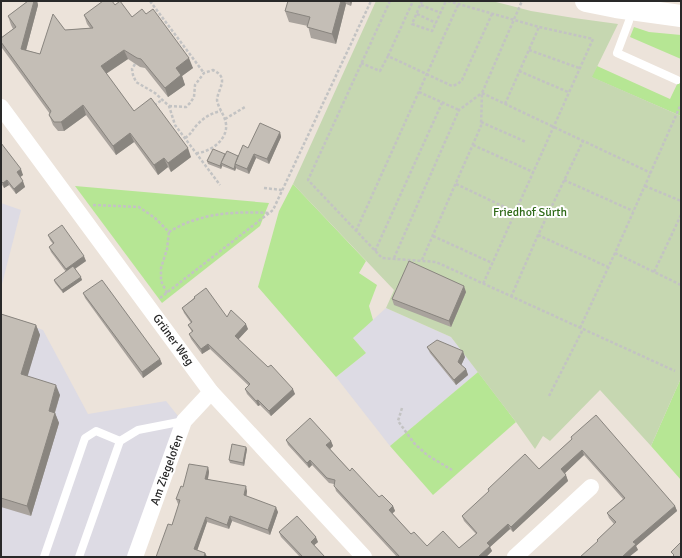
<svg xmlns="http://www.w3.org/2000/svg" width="682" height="558" viewBox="0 0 682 558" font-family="Signika,sans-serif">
  <rect width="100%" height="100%" fill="#ece3da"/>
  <g fill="#dddbe4">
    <polygon points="1,203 21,210 1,288"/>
    <polygon points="386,308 451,337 478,372 390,446 336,377 366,353 353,338"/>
    <polygon points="1,315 43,330 88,414 166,401 178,416 128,557 1,557"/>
  </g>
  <g fill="#b6e694">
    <polygon points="634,27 649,32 681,35 681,59 630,37"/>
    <polygon points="597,66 670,99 681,76 681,116 591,77"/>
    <polygon points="293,184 366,261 359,273 377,285 369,306 373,320 353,338 366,353 336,377 258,287 279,211"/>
    <polygon points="75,186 269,203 260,226 162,303"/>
    <polygon points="478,372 516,422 433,495 390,446"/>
    <polygon points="681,378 681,480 651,446"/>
  </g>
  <polygon fill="#c6d7b1" points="376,1 492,1 531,11 574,18 618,24 592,77 681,116 681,378 651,446 600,390 550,441 543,436 535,449 516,422 451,337 386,308 394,290 293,184"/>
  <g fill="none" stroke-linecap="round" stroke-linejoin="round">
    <g stroke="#c3c3c3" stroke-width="2.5" stroke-dasharray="3 2" stroke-linecap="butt">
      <polyline points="150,1 204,73"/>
      <polyline points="390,1 308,180 382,258 436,262 675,371"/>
      <polyline points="422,1 412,24 432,31 446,1"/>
      <polyline points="448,1 539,27 593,39 483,284"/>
      <polyline points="421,5 441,13"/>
      <polyline points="417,14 436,23"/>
      <polyline points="529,50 579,68"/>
      <polyline points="388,56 413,1"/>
      <polyline points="361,63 380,71 388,56 452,86 458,84 462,80 492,14"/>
      <polyline points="135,64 132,69 133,75 136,82 155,93 169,106 175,125 220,185"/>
      <polyline points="519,71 568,92"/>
      <polyline points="419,92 459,110"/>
      <polyline points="482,93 651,173"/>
      <polyline points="505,104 539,27"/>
      <polyline points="155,106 156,104 162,100"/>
      <path d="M169 106 186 107 190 103 194 97 195 85 204 73 213 70C230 78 218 88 217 100 218 108 225 115 226 124 228 140 210 152 197 153"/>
      <polyline points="225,119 245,107"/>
      <polyline points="481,122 526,142"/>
      <path d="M185 138C190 135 192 131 196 126 203 118 211 113 221 111"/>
      <polyline points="473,145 533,172"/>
      <polyline points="564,180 633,211"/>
      <polyline points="456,184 515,212"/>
      <polyline points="645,186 681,201"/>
      <polyline points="264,188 282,190"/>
      <path d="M93 205 139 207 155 218 169 232C199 213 235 211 270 213"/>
      <polyline points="356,231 458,5"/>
      <polyline points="538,235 608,267"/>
      <polyline points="433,236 492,263"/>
      <polyline points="375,251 442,103"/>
      <polyline points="615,253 681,285"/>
      <polyline points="394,258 459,110 482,93"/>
      <polyline points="422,260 481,126 482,93 522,1"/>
      <polyline points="654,272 681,215"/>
      <polyline points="167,293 161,281 161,268 167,249 169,232"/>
      <polyline points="511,297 538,235 583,141"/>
      <polyline points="160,298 273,210 371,1"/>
      <polyline points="580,328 615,253 681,104"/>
      <polyline points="549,396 583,329"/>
      <polyline points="402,408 398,421 414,443 427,455 452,470"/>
    </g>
    <g stroke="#fff" stroke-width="8">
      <polyline points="631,10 629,21 617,53 677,80"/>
      <polyline points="44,557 85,438 96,431 120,441"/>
      <polyline points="79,557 120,441 138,430 184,421"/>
    </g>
    <g stroke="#fff" stroke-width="16">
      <polyline points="1,107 211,392 364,557"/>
      <polyline points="135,557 184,421 211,392"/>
      <polyline points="515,557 591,487"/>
    </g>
    <polyline stroke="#fff" stroke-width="22" points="586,1 616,7 681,16"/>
  </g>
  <g fill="#a9a39d">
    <polygon points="28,1 37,1 38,5 26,50 40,54 65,30 90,28 87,24 84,15 115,5 132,17 146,14 193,68 182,76 185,85 168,97 145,68 140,67 128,59 106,74 134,111 191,157 171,172 168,167 158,175 134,142 116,155 86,115 64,131 58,131 53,125 49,115 50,114 2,48 1,45 1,38 13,29 11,25 8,16"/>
    <polygon points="288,1 352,1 351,6 346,4 336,44 311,38 308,26 289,22 285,11"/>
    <polygon points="280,132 281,137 269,164 256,158 249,174 237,169 236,168 235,171 222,166 221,169 208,164 207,161 225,154 238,156 248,148"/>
    <polygon points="1,143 23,175 20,177 25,187 16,194 9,185 4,188 1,183"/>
    <polygon points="48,235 86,261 75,269 82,280 63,293 55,283 54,280 66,272 51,252 49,247 53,244 50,240"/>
    <polygon points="466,292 451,327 394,305 392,299"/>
    <polygon points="83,293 160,359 162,364 143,378 85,298"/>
    <polygon points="194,297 227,317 248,329 238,339 295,394 271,416 260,405 258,406 247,394 245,389 249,386 210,349 202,354 191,339 189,334 192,332 188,325 191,323 184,313 182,308 194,298"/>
    <polygon points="1,314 36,325 40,335 27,376 60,395 55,413 59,423 31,516 1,507"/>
    <polygon points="427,347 465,357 461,365 466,369 468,375 456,385 430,353"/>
    <polygon points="571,437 675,506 677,511 636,546 638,550 597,541 597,540 614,524 609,518 607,513 623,499 584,455 565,473 568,481 513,532 510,529 490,547 492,551 486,557 397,557 336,491 334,484 329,483 312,465 309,468 288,445 286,440 331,441 333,446 330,449 350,471 379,497 393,506 395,511 392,513 411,534 427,546 459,548 476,534 464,521 462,516 489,492 488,489 539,469 572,439"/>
    <polygon points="247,449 244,466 230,463 229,460"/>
    <polygon points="208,467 209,472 208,479 247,491 246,496 278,512 270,535 232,521 229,529 207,522 197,550 205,553 207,557 156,557 172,525 179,504 178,504 176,499 183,487"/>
    <polygon points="279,532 318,542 314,545 325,557 300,557 281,537"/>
  </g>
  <g fill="#89857f">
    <polygon points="34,1 37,1 38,5 24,58 21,49"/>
    <polygon points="341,1 345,1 346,4 336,44 332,34"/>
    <polygon points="350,1 352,1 351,6"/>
    <polygon points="124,50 128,59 104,75 101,66"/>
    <polygon points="189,58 193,68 182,76 185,85 168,97 165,88 176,68"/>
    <polygon points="83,105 86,115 64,131 61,122"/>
    <polygon points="280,132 281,137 269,164 267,159"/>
    <polygon points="130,133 134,142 116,155 113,146"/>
    <polygon points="188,148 191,157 171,172 168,163"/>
    <polygon points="225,154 221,163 222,166 221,169 220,166"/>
    <polygon points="254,154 256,158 249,174 247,169"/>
    <polygon points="164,158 168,167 158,175 154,165"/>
    <polygon points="235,165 236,168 235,171 234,169"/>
    <polygon points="21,169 23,175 19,178 17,172"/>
    <polygon points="7,180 9,185 4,188 3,183"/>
    <polygon points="23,181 25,187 16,194 14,189"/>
    <polygon points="84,256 86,261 67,274 66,269"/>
    <polygon points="81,277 82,280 63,293 62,290"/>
    <polygon points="464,286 466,292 451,327 449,321"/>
    <polygon points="246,324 248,329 237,341 235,336"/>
    <polygon points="36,325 40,335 25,385 21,374"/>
    <polygon points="208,344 210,349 202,354 201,349"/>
    <polygon points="463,351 465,357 460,368 458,362"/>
    <polygon points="160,359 162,364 143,378 142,372"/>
    <polygon points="466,369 468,375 456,385 454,380"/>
    <polygon points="56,385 60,395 52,421 49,411"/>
    <polygon points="293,389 295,394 271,416 269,411"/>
    <polygon points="258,400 260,405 258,406 256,401"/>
    <polygon points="55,413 59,423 31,516 27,506"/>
    <polygon points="331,441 333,446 328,451 326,445"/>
    <polygon points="246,447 247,449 244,466 243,463"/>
    <polygon points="582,450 584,455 563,475 561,469"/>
    <polygon points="310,460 312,465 309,468 307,463"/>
    <polygon points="208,467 209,472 207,484 205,479"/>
    <polygon points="566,475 568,481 513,532 511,527"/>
    <polygon points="246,486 247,491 246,500 244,495"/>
    <polygon points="393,506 395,511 391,515 389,510"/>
    <polygon points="675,506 677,511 636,546 638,550 629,557 622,557 633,542"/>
    <polygon points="276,507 278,512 270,535 268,530"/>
    <polygon points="230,516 232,521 229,529 227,525"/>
    <polygon points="206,517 207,522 196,554 194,549"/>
    <polygon points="508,524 510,529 490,547 492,551 486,557 478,557 487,543"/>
    <polygon points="316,537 318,542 312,547 311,542"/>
    <polygon points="205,553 207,557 204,557"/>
  </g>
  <g fill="#c4beb6" stroke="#89857f">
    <polygon points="28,1 34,1 21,49 40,54 53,14 65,30 93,28 84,15 103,1 112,1 115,5 120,1 132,17 142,9 146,14 153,9 189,58 176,68 181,75 165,88 141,59 137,58 124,50 101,66 134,111 151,98 188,148 168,163 164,158 154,165 130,133 113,146 83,105 61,122 54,122 49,115 51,111 1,42 1,38 16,27 8,16"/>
    <polygon points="288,1 341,1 332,34 307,27 310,17 285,11"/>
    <polygon points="260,123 280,132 267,159 254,154 247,169 235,164 243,145 248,148"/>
    <polygon points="1,143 21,169 17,172 23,181 14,189 7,180 3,183 1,181"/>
    <polygon points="213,149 225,154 220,166 207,161"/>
    <polygon points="227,151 238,156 235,164 235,165 234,169 221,163"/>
    <polygon points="62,225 84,256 66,269 49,247 54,243 48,235"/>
    <polygon points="409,261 464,286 449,321 392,299"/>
    <polygon points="73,266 81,277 62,290 54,280"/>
    <polygon points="102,280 160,359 142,372 83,293"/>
    <polygon points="206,288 227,317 231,310 246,324 235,336 268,367 271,365 293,389 269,411 258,400 256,401 245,389 250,384 208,344 201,349 189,334 193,331 188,325 192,322 182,308 195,298 194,297"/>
    <polygon points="1,314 36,325 21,374 56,385 49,411 55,413 27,506 1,498"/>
    <polygon points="437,340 463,351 458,362 466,369 454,380 427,347"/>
    <polygon points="596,415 675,506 633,542 636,544 622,557 580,557 598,541 597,540 616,522 607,513 625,498 582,450 561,469 566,475 511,527 508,524 487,543 490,546 478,557 400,557 334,486 335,480 327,478 310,460 307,463 286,440 310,418 331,441 326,445 350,471 352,468 379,497 382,495 393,506 389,510 411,534 414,532 427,546 443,531 459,548 477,533 462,516 489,491 488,489 525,454 539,469 572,439 571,437"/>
    <polygon points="232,444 246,447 243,463 229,460"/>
    <polygon points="189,464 208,467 205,479 246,486 244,495 276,507 268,530 230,516 227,525 206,517 194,549 205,553 204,557 156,557 168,524 172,525 180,500 176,499 181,486 183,487"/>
    <polygon points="297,516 316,537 311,542 325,557 303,557 279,532"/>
    <polygon points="681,542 681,557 672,557 674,555 671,552"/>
  </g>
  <g text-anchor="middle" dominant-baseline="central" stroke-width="4" stroke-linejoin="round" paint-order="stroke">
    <g font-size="12" fill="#2e6917" stroke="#fff">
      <text x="530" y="212">Friedhof Sürth</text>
    </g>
    <g font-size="12" fill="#292929" stroke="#fff">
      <text transform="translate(173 340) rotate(54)">Grüner Weg</text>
      <text transform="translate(167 470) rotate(-70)">Am Ziegelofen</text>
    </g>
  </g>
  <rect width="682" height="558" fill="none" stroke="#292929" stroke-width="4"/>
</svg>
